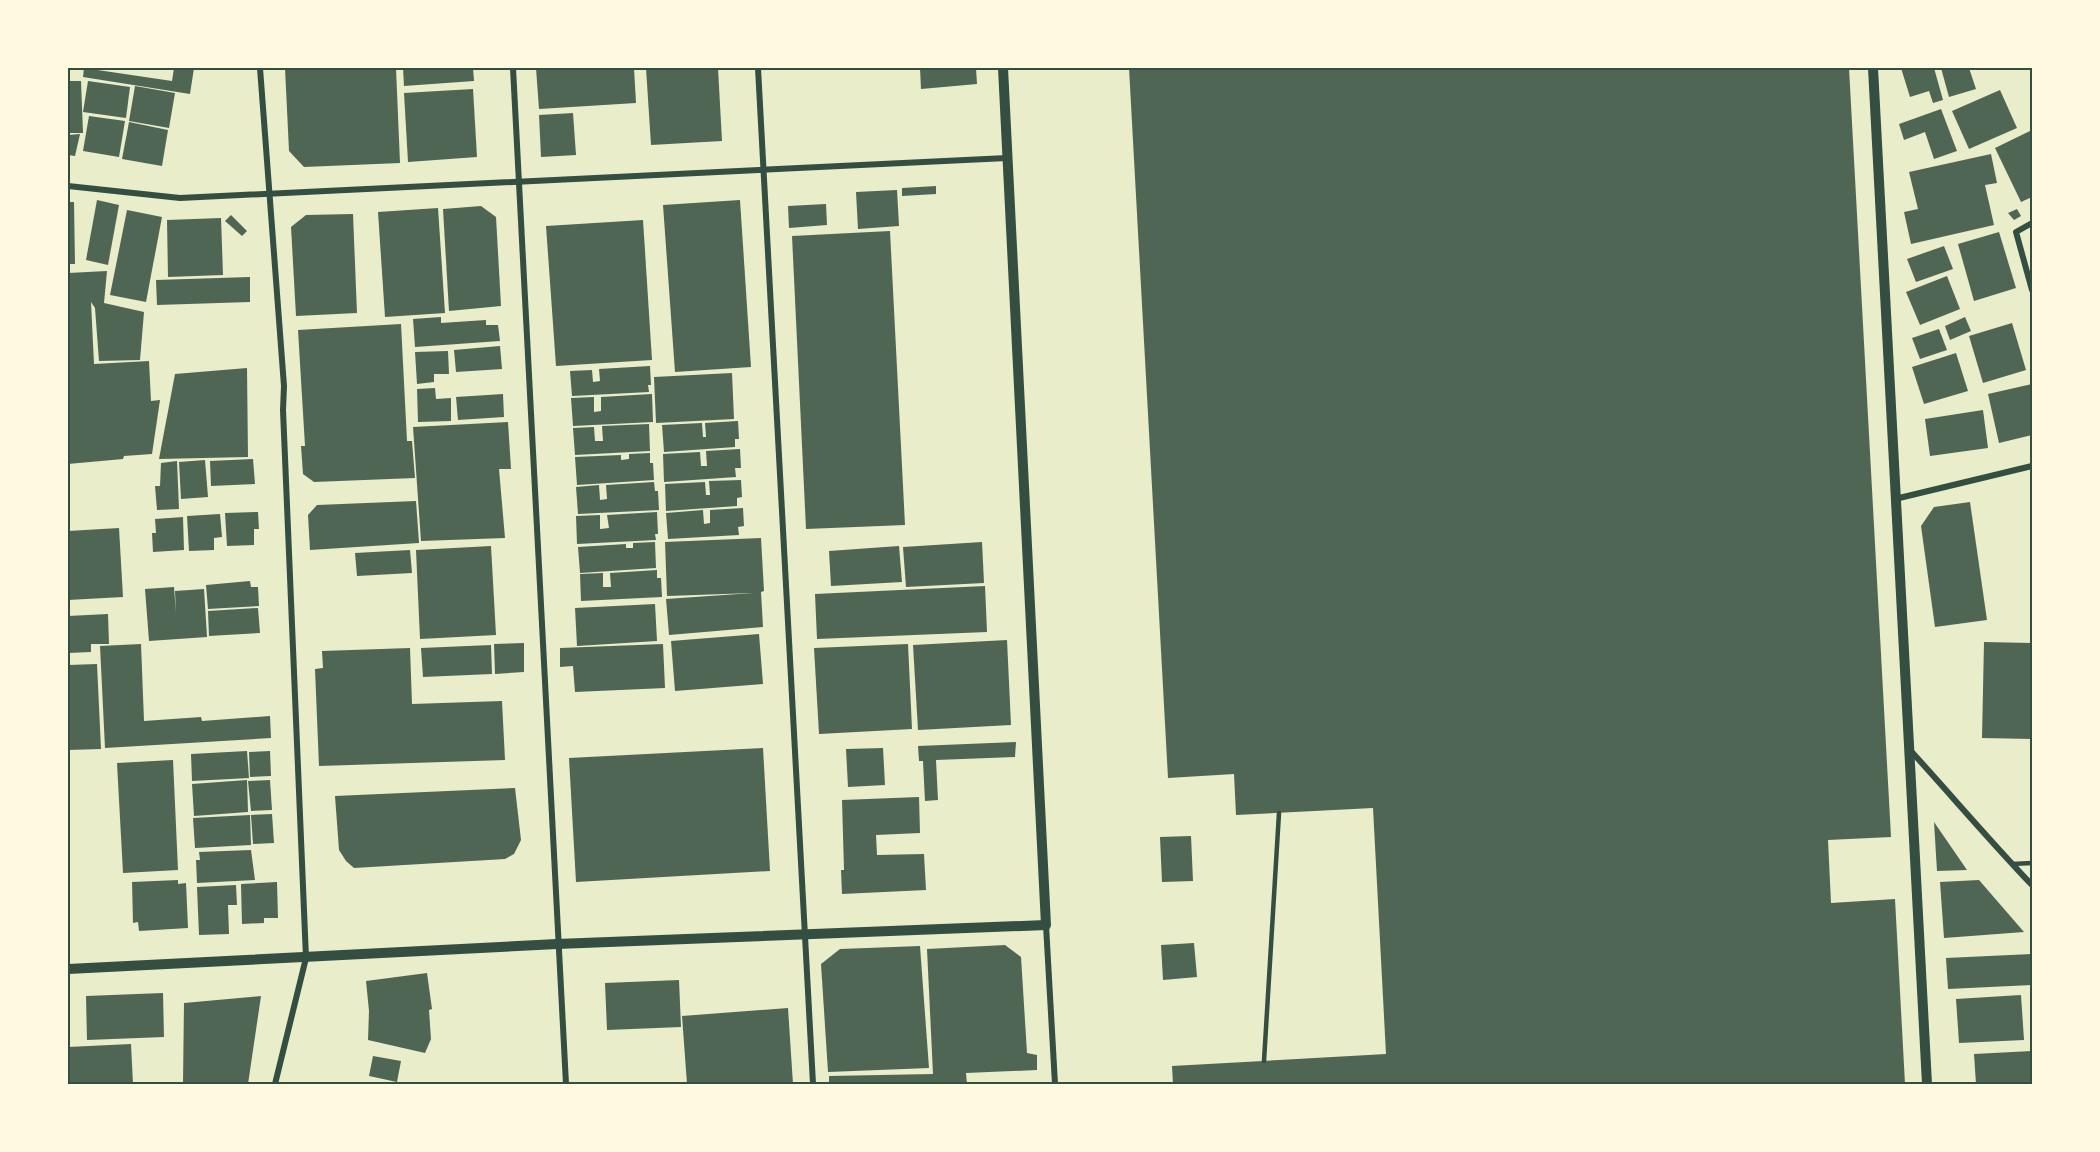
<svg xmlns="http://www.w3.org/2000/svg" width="2100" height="1152" viewBox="0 0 2100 1152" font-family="Montserrat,sans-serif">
  <rect width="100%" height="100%" fill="#e9edc9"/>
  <g fill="#4f6655">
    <polygon points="84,68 172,81 174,68 194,68 190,94 83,77"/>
    <polygon points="285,68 396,68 400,163 304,167 289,151"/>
    <polygon points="403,68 473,68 474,81 404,86"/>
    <polygon points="536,68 634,68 636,103 539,109"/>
    <polygon points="646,68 718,68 722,141 651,145"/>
    <polygon points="920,68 976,68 977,84 921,89"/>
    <polygon points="1129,68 1849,68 1891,837 1828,840 1831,903 1895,899 1905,1084 1173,1084 1172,1066 1386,1054 1373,808 1236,815 1234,774 1168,778"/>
    <polygon points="1901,68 1934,68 1943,100 1933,103 1929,91 1910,97"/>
    <polygon points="1941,68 1969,68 1976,89 1949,97"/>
    <polygon points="68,81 81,81 83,133 68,133"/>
    <polygon points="88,81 130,87 126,118 83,112"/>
    <polygon points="135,86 175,93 169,128 129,121"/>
    <polygon points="473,89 477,157 408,162 404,93"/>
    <polygon points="2000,90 2017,128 1969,149 1952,111"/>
    <polygon points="1941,109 1957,151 1934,159 1925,132 1904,140 1899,124"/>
    <polygon points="573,113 576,155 541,157 539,115"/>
    <polygon points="89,116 125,121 119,157 83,151"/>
    <polygon points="129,122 168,130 162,166 122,159"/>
    <polygon points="2032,130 2032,197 2021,202 1995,148"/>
    <polygon points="80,134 75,156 68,155 68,135"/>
    <polygon points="1991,154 1997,183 1985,185 1994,225 1911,244 1904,212 1918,209 1909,172"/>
    <polygon points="936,186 936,194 902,196 902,188"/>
    <polygon points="897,190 899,226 858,229 856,192"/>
    <polygon points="97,200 119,205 108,265 86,260"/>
    <polygon points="740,200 751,367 675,372 663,205"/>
    <polygon points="68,202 74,202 75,264 68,264"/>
    <polygon points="826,204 827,225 789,228 788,206"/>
    <polygon points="481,206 496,217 501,306 449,311 443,209"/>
    <polygon points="438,208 445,313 385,317 378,212"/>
    <polygon points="2017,209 2021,216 2014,220 2008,213"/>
    <polygon points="127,210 162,217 146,302 110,295"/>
    <polygon points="353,214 357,313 296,316 291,227 306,215"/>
    <polygon points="231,215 247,231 242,236 225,221"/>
    <polygon points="221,218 223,275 168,277 167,220"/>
    <polygon points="643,220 652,360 556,366 546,226"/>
    <polygon points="890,231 905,525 806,529 792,236"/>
    <polygon points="1999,232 2016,288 1974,301 1958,244"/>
    <polygon points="1944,246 1953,269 1916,282 1907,259"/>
    <polygon points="107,271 104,303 144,312 140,360 99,361 95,308 91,302 94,364 149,361 151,401 160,400 152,454 124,456 123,459 68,464 68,273"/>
    <polygon points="1947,276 1960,309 1920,325 1906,292"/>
    <polygon points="250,277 250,302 157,305 156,280"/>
    <polygon points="441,317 441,323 486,320 486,325 498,325 500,341 415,347 413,319"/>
    <polygon points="1965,317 1971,331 1950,340 1945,326"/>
    <polygon points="2012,323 2026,370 1983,383 1969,336"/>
    <polygon points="401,324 407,441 412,441 415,478 314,482 303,474 301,446 305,446 298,330"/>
    <polygon points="1939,329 1947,350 1920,359 1912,338"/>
    <polygon points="500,346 502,369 456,372 454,350"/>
    <polygon points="448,351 449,374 434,374 434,382 417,384 415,352"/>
    <polygon points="1956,353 1968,391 1924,404 1912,367"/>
    <polygon points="650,366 651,385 648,385 649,392 572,396 570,371 592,370 593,382 600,381 599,369"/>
    <polygon points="247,368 248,457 159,459 175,374"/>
    <polygon points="732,373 734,419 656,423 654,377"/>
    <polygon points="2032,384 2032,435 1999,443 1988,394"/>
    <polygon points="435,388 436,399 451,398 451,421 418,422 417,389"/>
    <polygon points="503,394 504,417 458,420 456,397"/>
    <polygon points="652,394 653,422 573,426 571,398 594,397 594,412 601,411 601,397"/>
    <polygon points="1983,410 1988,448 1930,456 1925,419"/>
    <polygon points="738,421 739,439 735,439 735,447 664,452 662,425 702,423 703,437 706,437 705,423"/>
    <polygon points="508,422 511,469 499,469 505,538 421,541 413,427"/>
    <polygon points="649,424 650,451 575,455 573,428 594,427 595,441 603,441 602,426"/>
    <polygon points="740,449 741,468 735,468 736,477 664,482 663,454 700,452 701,466 707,466 706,451"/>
    <polygon points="650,453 650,463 653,463 654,480 577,485 575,457 621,455 621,460 629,459 629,454"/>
    <polygon points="253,459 255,484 211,486 210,461"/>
    <polygon points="205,460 208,497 181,499 179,462"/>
    <polygon points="177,461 179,509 157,510 155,486 160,486 161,463"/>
    <polygon points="741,480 742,497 737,498 737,506 666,511 665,484 705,482 706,495 710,495 709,481"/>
    <polygon points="654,482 655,491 658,491 659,510 578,514 576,487 599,485 600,500 607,499 606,485"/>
    <polygon points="416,501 419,543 310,550 308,515 317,505"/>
    <polygon points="1970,502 1987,620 1935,627 1921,526 1934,507"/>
    <polygon points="743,508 744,526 738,527 739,535 668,539 666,513 703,510 704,524 710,523 710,510"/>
    <polygon points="258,512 259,529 254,529 254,545 227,546 225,513"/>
    <polygon points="657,512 658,534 655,534 656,540 577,544 576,516 600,515 600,529 609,528 607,515"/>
    <polygon points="220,514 222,537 214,538 214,550 189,551 187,516"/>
    <polygon points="183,517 184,550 153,552 152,533 156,533 155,519"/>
    <polygon points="119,528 123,597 68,600 68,531"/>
    <polygon points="761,538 764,591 761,592 763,627 669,635 666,599 753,593 667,596 665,542"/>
    <polygon points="655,542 656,568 580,573 578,547 626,544 626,548 633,548 633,543"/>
    <polygon points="982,542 984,583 906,587 903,547"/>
    <polygon points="491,546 496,635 420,639 416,550"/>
    <polygon points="899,546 902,582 831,586 829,551"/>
    <polygon points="410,550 412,573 357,576 355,553"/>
    <polygon points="657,570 657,578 661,578 662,597 581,601 580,574 603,573 603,587 611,587 610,573"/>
    <polygon points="250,581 251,587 258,587 259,606 208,609 206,585"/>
    <polygon points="985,586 987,632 817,639 815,594"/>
    <polygon points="174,587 176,613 175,591 204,589 207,637 149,641 145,589"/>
    <polygon points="655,604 657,641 577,646 575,608"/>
    <polygon points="258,608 260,633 209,636 208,611"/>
    <polygon points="108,614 109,644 91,644 91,652 68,653 68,616"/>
    <polygon points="759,634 763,684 675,691 671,641"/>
    <polygon points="1007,640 1011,725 918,730 913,645"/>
    <polygon points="1984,642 2032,643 2032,739 1982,738"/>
    <polygon points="524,643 524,672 495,674 494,644"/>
    <polygon points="141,644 144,721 201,717 202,721 270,716 271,738 105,748 100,646"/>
    <polygon points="663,644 665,688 575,692 573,666 560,667 560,648"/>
    <polygon points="908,644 912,729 819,734 814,648"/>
    <polygon points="491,645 492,674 423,677 421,648"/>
    <polygon points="410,648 412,704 502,701 505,760 319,766 315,669 323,668 322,651"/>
    <polygon points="97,664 101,749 68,750 68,665"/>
    <polygon points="1016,742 1015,757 936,760 938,800 925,801 923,761 919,761 918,746"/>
    <polygon points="763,748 770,871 576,882 569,758"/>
    <polygon points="883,748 885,785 848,787 846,749"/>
    <polygon points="247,751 249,778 192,781 191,754"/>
    <polygon points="270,751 271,776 250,777 249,752"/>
    <polygon points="173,760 178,870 123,873 117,763"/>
    <polygon points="247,780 248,812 194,816 192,784"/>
    <polygon points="270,780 272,810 251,811 248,781"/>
    <polygon points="515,788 521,840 514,854 505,859 354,868 346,861 339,850 335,796"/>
    <polygon points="919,797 920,833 876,835 877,855 924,854 926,890 842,894 841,870 844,870 842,800"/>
    <polygon points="272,814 274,843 253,844 251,815"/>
    <polygon points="250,815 251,845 195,848 193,818"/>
    <polygon points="1934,822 1967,870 1937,871"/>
    <polygon points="1191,836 1193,881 1162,882 1160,837"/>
    <polygon points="251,850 255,880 197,883 196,860 200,860 199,852"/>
    <polygon points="178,880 178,884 186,883 188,928 139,931 138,922 133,923 132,882"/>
    <polygon points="1979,880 2024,932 1944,938 1940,882"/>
    <polygon points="277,882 278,918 264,918 264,923 242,924 241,884"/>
    <polygon points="236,885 237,905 228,905 229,934 199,935 197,887"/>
    <polygon points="1194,943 1197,977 1163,980 1161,945"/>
    <polygon points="1005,945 1021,957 1027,1053 1037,1055 1037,1070 966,1073 967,1084 829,1084 829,1076 933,1074 927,949"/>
    <polygon points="920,946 929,1068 828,1072 821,964 840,949"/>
    <polygon points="2032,954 2032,985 1948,989 1946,958"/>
    <polygon points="427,973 432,1009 429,1010 431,1039 425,1053 368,1040 369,1011 366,981"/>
    <polygon points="679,980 681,1027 607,1030 605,983"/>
    <polygon points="163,993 164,1037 87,1040 86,996"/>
    <polygon points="2021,995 2024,1040 1959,1043 1956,999"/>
    <polygon points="261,996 248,1084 183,1084 184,1003"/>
    <polygon points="788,1008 793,1084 687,1084 682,1016"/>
    <polygon points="131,1044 133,1084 68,1084 68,1047"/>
    <polygon points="2032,1051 2032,1084 1976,1084 1974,1054"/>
    <polygon points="373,1056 401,1061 397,1082 369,1076"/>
  </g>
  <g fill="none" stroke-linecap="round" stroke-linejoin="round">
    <g stroke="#344e41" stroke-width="4.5">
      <polyline points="2012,864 2032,863"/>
      <polyline points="1264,1061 1279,813"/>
    </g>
    <g stroke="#344e41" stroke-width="6">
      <polyline points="260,68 284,386 283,410 306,958 275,1084"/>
      <polyline points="513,68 566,1084"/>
      <polyline points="758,68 813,1084"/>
      <polyline points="68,186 180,198 1007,158"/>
      <polyline points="2032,223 2016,232 2032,290"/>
      <polyline points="1895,499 2032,466"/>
      <path d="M1910 750C1951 795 1990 841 2032 885"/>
      <polyline points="1046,925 1055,1084"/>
    </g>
    <g stroke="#344e41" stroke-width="10">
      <polyline points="1873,68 1927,1084"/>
      <polyline points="68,969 557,944 1046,925 1003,68"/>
    </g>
  </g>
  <rect width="2100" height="1152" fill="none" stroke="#fefae0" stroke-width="138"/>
  <rect x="69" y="69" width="1962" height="1014" fill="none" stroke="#344e41" stroke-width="2"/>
</svg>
